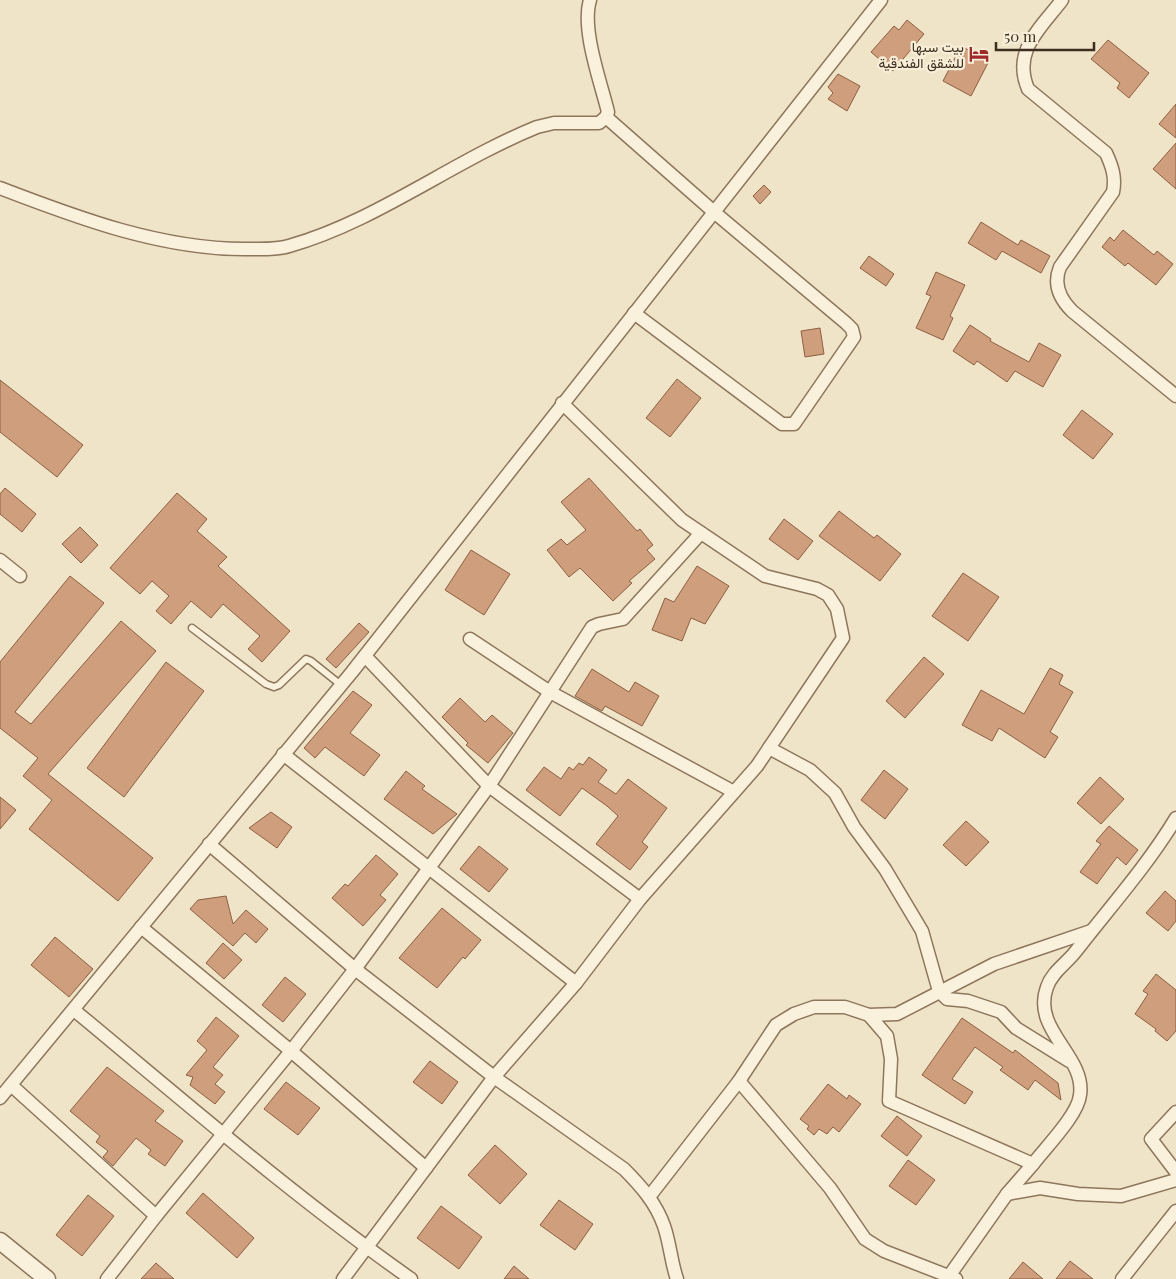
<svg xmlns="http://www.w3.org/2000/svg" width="1176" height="1279" viewBox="0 0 1176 1279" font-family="'Playfair Display',Vazirmatn,serif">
  <rect width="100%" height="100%" fill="#f0e4c8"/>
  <g fill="#cf9f7d" stroke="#8d5f41">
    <polygon points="907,20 924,34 893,71 871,52 894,26 899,30"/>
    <polygon points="1108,40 1149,73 1129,98 1117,88 1120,83 1091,59"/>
    <polygon points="961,46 989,61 971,96 943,81"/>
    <polygon points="838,74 860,86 847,111 828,99 833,93 828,87"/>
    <polygon points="1176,104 1176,138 1159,124"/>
    <polygon points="1176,143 1176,189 1153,169"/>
    <polygon points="764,185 771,192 760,204 753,196"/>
    <polygon points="981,222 1018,245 1021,240 1050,256 1041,273 1002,251 996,260 968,243"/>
    <polygon points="1123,230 1154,255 1157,251 1173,264 1156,285 1128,263 1125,266 1102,247 1110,237 1114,241"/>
    <polygon points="869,256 894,274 886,286 860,268"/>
    <polygon points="936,272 965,285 950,316 953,318 943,340 916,328 931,296 926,294"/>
    <polygon points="970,325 991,339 990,341 1029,362 1039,343 1061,355 1043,387 1015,371 1007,382 977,361 974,365 953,351"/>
    <polygon points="820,328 824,354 805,357 801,331"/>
    <polygon points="677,379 701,398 670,437 646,418"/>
    <polygon points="0,380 83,445 57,477 0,432"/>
    <polygon points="1082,410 1113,434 1093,459 1063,435"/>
    <polygon points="589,478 637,531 640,529 653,545 647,550 655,559 629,581 632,583 613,601 580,568 569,577 547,550 561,539 567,545 586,530 561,502"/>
    <polygon points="5,488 36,514 22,532 0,514 0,494"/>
    <polygon points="177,493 207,519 197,531 227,557 218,566 290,631 262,662 248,649 260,636 223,604 211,618 191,601 171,624 156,611 169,596 152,581 140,594 110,568"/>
    <polygon points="839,511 874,538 877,535 901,554 880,581 819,536"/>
    <polygon points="784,519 813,541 798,560 769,539"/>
    <polygon points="80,527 98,545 81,563 62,544"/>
    <polygon points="471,550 510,574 484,615 445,590"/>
    <polygon points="697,566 729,586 705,624 691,618 682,641 652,630 665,598 674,602"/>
    <polygon points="963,573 999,597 968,641 932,616"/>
    <polygon points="70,576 104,603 15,712 31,724 121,621 156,651 48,774 153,858 118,901 29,829 52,800 23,776 38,758 0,728 0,662"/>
    <polygon points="359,623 369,632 336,668 326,659"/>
    <polygon points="924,657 944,674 905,718 886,701"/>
    <polygon points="166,662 204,691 124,797 87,768"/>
    <polygon points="1050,668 1063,675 1059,684 1073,692 1050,732 1058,737 1045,758 999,728 992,741 962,725 981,690 1024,714"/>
    <polygon points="592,669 629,692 635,682 659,696 642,726 605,706 602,711 575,696"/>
    <polygon points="353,691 372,705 350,733 380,755 364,776 325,747 315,758 304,748"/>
    <polygon points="460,698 485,722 492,715 513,733 488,763 466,745 468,743 442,717"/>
    <polygon points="589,757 607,770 598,782 616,794 628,779 667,808 642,842 648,847 630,870 596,844 618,816 607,806 582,788 560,816 526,790 544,767 561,779 569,767 573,770 579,763 583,765"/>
    <polygon points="884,770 908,789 885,819 861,800"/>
    <polygon points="406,771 425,786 422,789 457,814 433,834 384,799"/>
    <polygon points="1100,777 1124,799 1101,824 1077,803"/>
    <polygon points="0,797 16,810 0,829"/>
    <polygon points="271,812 292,827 277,848 249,828"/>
    <polygon points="966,821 989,842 966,866 943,845"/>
    <polygon points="1109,826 1138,850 1126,865 1117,857 1097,884 1080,872 1101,844 1096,841"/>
    <polygon points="479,846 508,869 489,892 460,869"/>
    <polygon points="376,855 398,874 380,895 386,900 363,926 332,898 345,884 348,886"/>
    <polygon points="1165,891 1176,901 1176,921 1168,931 1146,913"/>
    <polygon points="226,896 233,924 246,910 268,929 256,943 245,933 233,946 190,909 198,900"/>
    <polygon points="442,908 481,940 465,959 463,957 437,988 399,958"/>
    <polygon points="55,937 93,969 69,997 31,965"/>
    <polygon points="223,943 242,960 224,979 206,963"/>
    <polygon points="1156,974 1176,990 1176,1031 1167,1041 1155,1031 1156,1029 1135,1014 1148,994 1143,991"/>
    <polygon points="285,977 306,994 283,1022 262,1005"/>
    <polygon points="216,1017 239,1036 213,1067 223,1075 215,1084 225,1092 215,1104 190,1085 193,1077 186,1075 207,1050 197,1041"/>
    <polygon points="962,1018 1013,1053 1015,1050 1058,1083 1061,1100 1035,1080 1028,1090 1000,1070 1003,1067 975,1047 952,1079 973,1092 965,1104 922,1075"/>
    <polygon points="430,1061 458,1082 442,1104 413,1082"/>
    <polygon points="107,1067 164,1111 155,1121 183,1141 165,1166 148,1154 151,1150 136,1138 113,1166 103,1157 108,1151 96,1142 100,1136 70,1111"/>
    <polygon points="286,1082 320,1108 298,1135 264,1109"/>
    <polygon points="828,1084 847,1099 849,1095 861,1104 839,1132 833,1127 827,1134 819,1129 814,1135 807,1129 809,1126 800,1119"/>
    <polygon points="897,1116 922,1136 907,1156 881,1136"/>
    <polygon points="495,1145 527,1174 500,1204 468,1175"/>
    <polygon points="908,1160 935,1180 916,1205 889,1186"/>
    <polygon points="203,1193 254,1238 237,1258 186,1213"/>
    <polygon points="88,1195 114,1216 82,1256 56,1235"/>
    <polygon points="559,1200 593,1224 575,1250 540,1225"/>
    <polygon points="441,1206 482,1237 459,1269 417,1238"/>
    <polygon points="1070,1261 1093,1279 1056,1279"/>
    <polygon points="1023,1262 1043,1279 1009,1279"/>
    <polygon points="156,1263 174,1279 141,1279"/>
    <polygon points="514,1266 529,1279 504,1279"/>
  </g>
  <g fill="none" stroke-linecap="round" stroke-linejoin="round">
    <defs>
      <polyline id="service" points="192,628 266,684 274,687 279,685 306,659 311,661 341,685"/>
      <g id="minor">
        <path d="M1062 0C1040 29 1012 51 1028 89L1106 153C1112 166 1116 177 1113 192L1060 267C1053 284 1060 299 1072 311L1176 396"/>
        <polyline points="606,117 714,212 846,323 852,329 854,337 794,424 782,424 634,313"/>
        <path d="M0 188C78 218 163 250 248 249 261 249 276 250 289 246 377 221 453 161 537 127L554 123H599L606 117 608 112C601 83 581 29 590 0"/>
        <polyline points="0,560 20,576"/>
        <polyline points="470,639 550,692 734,792"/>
        <polyline points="365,656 489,786 640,899"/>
        <polyline points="769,748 810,770 835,793 854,827 885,869 922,931 939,991 947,999 968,1001 1001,1012 1016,1028 1069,1061"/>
        <polyline points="283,754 576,983"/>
        <path d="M209 844 355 969 494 1077 624 1169C641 1186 656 1203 664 1226 670 1243 671 1262 677 1279"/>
        <polyline points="141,927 291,1051 426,1168"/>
        <path d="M74 1010C184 1101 293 1196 411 1279"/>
        <path d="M869 1015 887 1036 891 1059 889 1101 1033 1164C1046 1147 1078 1115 1080 1095 1086 1056 1031 1030 1047 987 1052 972 1067 963 1076 951 1110 907 1147 866 1176 818"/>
        <polyline points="739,1081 830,1188 865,1239 884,1251 956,1279"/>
        <polyline points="11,1085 156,1216"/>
        <polyline points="0,1098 352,672 881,0"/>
        <polyline points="1176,1112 1151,1139 1176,1172"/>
        <polyline points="1007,1194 1040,1188 1078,1194 1121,1196 1176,1180"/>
        <polyline points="649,1197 739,1081 776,1025 794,1014 814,1007 845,1007 869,1015 897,1014 994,964 1091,931"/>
        <polyline points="107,1279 156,1216 291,1051 355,969 489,786 592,627 599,624 623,619 701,533"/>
        <polyline points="343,1279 494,1077 576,983 640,899 757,766 843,638 837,609 828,595 817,589 765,576 682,520 562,403"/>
        <polyline points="947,1279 1007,1194 1033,1164"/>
        <polyline points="1122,1279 1176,1211"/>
      </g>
      <polyline id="tertiary" points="0,1241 47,1279"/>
    </defs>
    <use href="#service" stroke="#8d765c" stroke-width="9"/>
    <use href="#minor" stroke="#8d765c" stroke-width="15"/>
    <use href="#tertiary" stroke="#8d765c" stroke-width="19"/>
    <use href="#service" stroke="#faf1dc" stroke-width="6"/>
    <use href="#minor" stroke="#faf1dc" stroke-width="12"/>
    <use href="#tertiary" stroke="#faf1dc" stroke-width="16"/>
  </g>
  <defs>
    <symbol id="hotel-bare" viewBox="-9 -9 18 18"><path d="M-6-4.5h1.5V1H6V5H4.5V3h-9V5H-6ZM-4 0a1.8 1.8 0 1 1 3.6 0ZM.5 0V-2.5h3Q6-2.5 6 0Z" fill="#9e2a2b" stroke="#f7eed8" stroke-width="2.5" paint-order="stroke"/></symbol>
  </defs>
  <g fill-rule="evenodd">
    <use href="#hotel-bare" x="965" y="40" width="28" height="28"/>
  </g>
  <g text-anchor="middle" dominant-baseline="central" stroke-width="4.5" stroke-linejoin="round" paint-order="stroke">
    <g font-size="14" fill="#3d2e20" stroke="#f7eed8" text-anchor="end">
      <text x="964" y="46">بيت سبها<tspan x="964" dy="16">للشقق الفندقية</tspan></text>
    </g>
  </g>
  <path d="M996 42v8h98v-8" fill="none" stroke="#3d2e20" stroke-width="2.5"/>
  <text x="1004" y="42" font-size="15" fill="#3d2e20" stroke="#f7eed8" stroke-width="4" paint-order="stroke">50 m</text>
</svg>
